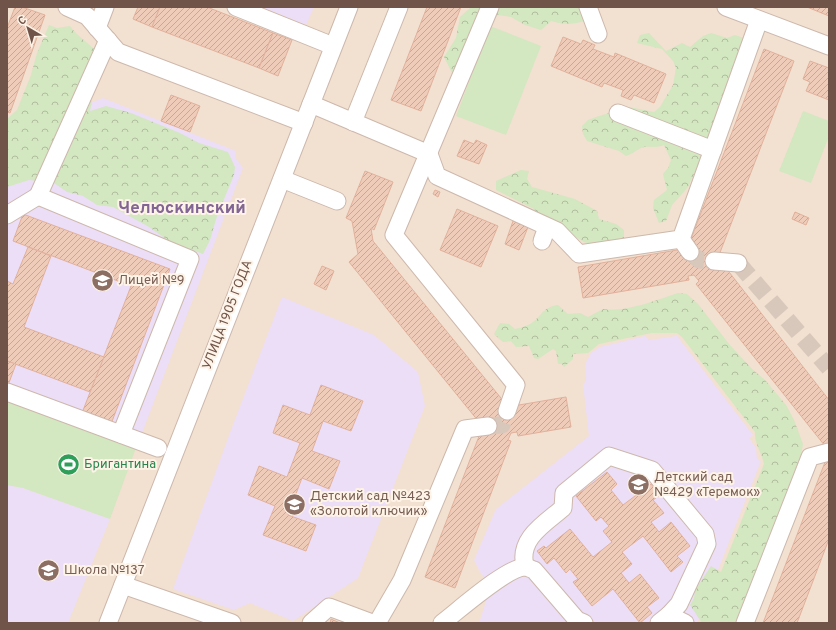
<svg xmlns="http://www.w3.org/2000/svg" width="836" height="630" viewBox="0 0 836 630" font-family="Overpass,sans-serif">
  <defs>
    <pattern id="forest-crowns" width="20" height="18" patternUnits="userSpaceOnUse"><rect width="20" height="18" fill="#d3e7c1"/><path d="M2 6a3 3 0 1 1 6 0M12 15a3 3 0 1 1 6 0" fill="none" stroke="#b0be9f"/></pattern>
    <pattern id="building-hatch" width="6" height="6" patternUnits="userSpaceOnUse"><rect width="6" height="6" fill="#efcbba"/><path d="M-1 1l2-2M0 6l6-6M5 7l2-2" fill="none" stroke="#c6a799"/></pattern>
  </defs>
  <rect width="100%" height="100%" fill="#fbefe1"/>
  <g fill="#f2e0d0">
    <polygon points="7,7 342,7 102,623 7,623"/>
    <polygon points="356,7 829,7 829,623 112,623"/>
  </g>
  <g fill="#ecdef7">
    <polygon points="262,7 314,7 306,25"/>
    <polygon points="103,98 236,151 235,157 243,168 139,441 7,395 7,136"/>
    <polygon points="282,297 374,335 418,372 425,406 358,578 293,621 250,603 234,610 173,589 231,430"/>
    <polygon points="645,336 649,340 677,336 753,435 749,438 756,448 757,459 761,461 697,623 479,623 491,585 480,572 474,560 496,509 589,436 583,384 586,381 585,364 591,353 600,347"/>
    <polygon points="7,485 23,488 110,519 68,623 7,623"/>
  </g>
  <g fill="#d3e7c1">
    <polygon points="490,26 541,46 506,135 456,116"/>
    <polygon points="803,111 829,121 829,136 811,183 779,171"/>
    <polygon points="7,395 137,445 110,519 23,488 7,485"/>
  </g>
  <g fill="url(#forest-crowns)">
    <path d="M471 7H578L584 17 583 21C575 25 559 24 551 21L541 30 525 25 511 17 498 15 489 23 455 79 444 57 456 38 460 17Z"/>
    <path d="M49 25 57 28 70 26C77 36 86 41 94 49L90 71 77 103 92 101 90 111 106 106 131 113 180 133 199 143 228 152 235 167 234 175 217 216 210 240 203 254 169 241 149 227 113 207 97 205 83 196 67 192 54 183 29 180 7 187V119L17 110 31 75 37 53Z"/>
    <path d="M649 33 666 51 682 43 690 47 703 36 711 33 727 38 735 35 744 38 717 124 688 187 672 205 666 221 659 223 653 208 654 200 667 190 663 174 668 168 671 160 664 145C655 149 648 145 641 148 635 151 632 154 626 156L619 151 587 141 583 134 582 126 588 120 596 117 629 107 654 112 660 107 673 85 676 68 673 61 662 49 637 43 640 35Z"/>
    <path d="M521 170 529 171 527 179 532 187 575 199 597 211 599 219 616 224 624 230V238C611 242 598 247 584 242L539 215 534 209 496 190V181Z"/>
    <path d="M678 293 687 294 698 304 729 344 752 369 765 380 786 405 794 420 803 444 800 460 735 623H702L690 605 694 598 695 590 711 566 721 572 764 464C762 453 754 443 755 432L682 337 677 333H651L599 344 588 353 573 354V359L564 367 562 364H558L556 351 553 349 538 359 534 358 529 346 516 347 511 341 503 342 494 334 500 323 509 324 515 329C519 328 524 327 528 325 540 320 541 307 558 305L568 314 580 313 588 317 603 309C624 313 657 300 678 293Z"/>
  </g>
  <g fill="url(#building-hatch)" stroke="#e1b19b">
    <polygon points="15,7 22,7 45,15 10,113 7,112 7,28"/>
    <polygon points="138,7 160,7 152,27 133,19"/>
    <polygon points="160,7 207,7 273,33 259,68 152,27"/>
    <polygon points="427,7 461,7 421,111 391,100"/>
    <polygon points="807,7 829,7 829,16"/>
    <polygon points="273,33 292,40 278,76 259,68"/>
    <polygon points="563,37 581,44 583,40 595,45 593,49 614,57 615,53 666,74 654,103 634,95 631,100 621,96 623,90 604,83 602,87 551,66"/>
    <polygon points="764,49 794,61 719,255 722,263 829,400 829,447 825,446 696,284 699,281 694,275 688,276 689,280 583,298 578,267 683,249 689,244"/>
    <polygon points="810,61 829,68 829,100 806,91 810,82 803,79"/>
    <polygon points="171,95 200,106 190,132 161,121"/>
    <polygon points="464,140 474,144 476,140 487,145 479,164 457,156"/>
    <polygon points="365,171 393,182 374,230 371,228 373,241 505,403 513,406 566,397 571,427 518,436 517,432 511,433 508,440 511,441 455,588 425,577 481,431 479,422 349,262 358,254 352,221 346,218"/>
    <polygon points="435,190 440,192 438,197 433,194"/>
    <polygon points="457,209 498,226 481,267 440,250"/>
    <polygon points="795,212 809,218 806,225 792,219"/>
    <polygon points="23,214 170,269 111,424 82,413 131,286 13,241"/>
    <polygon points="513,221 528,227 519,250 505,244"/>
    <polygon points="28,247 51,256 24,327 104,357 90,392 7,361 7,281 13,284"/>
    <polygon points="322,266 334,271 326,290 314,284"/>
    <polygon points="7,361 16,364 7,388"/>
    <polygon points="321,385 363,401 351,431 323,421 312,451 340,461 329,489 302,478 288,515 316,525 306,551 263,535 275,506 248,495 259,466 287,477 300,443 273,433 283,405 310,415"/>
    <polygon points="827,457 829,458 829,539 797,623 763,623"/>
    <polygon points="607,472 617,484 611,490 623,505 651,484 660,495 653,500 664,513 651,522 659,532 671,522 690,546 677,556 683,562 671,572 643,536 622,552 632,564 621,573 629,583 640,574 659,598 647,607 652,613 640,623 613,589 592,606 573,582 578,579 570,569 566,573 554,558 547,564 537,551 544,546 546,548 570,529 593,557 612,542 603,531 609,526 601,517 596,521 576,496"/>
    <polygon points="331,619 340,623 330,623"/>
  </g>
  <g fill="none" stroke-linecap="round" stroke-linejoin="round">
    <g stroke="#d8c8bb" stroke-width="17" stroke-dasharray="17 8" stroke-linecap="butt">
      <polyline points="690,252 699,260 714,261"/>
      <polyline points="738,263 829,368"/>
      <polyline points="488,426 502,425 507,411"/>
    </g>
    <defs>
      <g id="minor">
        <polyline points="67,7 87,16 118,52 304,123"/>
        <polyline points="236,7 333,46"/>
        <polyline points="490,7 394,235 516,385 507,411"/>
        <polyline points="588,7 598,34"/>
        <polyline points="726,7 829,46"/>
        <polyline points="97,28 105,7"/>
        <polyline points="108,40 38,196 190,259 121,434"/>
        <polyline points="311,104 429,154 437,176 557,231 579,254 681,239 759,20"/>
        <polyline points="618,113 713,150"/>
        <polyline points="353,122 399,7"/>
        <polyline points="282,179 337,201"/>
        <polyline points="7,215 38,196"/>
        <polyline points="681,239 690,252"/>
        <polyline points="542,241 547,227"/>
        <polyline points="714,261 738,263"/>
        <polyline points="7,392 158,448"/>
        <path d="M525 566C518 539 544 524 563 508L564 493 609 456 652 470 705 534 707 544 679 604 669 615"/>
        <polyline points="123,585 232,623"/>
        <polyline points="108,623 349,7"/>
        <polyline points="311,623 329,607 372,623"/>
        <polyline points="377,623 402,580 465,429 488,426"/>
        <path d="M442 623C458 611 507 567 525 567 527 567 531 569 534 570L577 620 584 623"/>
        <polyline points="659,623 669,615 685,623"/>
        <polyline points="745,623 810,457 829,452"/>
      </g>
    </defs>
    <use href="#minor" stroke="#cdb8ac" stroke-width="19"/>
    <use href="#minor" stroke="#fff" stroke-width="17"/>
  </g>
  <defs>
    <symbol id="school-disc" viewBox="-11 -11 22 22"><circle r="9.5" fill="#8d6e63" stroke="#fef3e7"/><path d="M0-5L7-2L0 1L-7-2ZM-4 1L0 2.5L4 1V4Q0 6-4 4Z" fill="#fff"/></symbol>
    <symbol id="stadium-disc" viewBox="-11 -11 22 22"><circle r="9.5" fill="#2e9e5b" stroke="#fef3e7"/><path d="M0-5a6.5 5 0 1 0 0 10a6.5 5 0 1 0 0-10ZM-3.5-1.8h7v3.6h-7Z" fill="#fff"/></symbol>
  </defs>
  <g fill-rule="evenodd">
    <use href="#school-disc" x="90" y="268" width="25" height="25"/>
    <use href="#stadium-disc" x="56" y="452" width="25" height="25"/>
    <use href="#school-disc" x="626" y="472" width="25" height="25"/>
    <use href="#school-disc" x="282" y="492" width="25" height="25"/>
    <use href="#school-disc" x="36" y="558" width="25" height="25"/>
  </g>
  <g text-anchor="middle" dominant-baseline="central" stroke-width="4" stroke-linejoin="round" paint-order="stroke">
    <g font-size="13" fill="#785e54" stroke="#fef3e7" text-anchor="start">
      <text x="118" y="281">Лицей №9</text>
      <text x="654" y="478">Детский сад<tspan x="654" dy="15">№429 «Теремок»</tspan></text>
      <text x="310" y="497">Детский сад №423<tspan x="310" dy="15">«Золотой ключик»</tspan></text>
      <text x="64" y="571">Школа №137</text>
    </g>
    <g font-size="13" fill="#715449" stroke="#fef3e7">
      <text transform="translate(228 315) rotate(-69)">УЛИЦА 1905 ГОДА</text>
    </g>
    <g font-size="13" fill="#27864d" stroke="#fef3e7" text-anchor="start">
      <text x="84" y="465">Бригантина</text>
    </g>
    <g font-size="17" font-weight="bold" fill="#816594" stroke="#fef3e7">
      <text x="182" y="209">Челюскинский</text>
    </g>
  </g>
  <rect width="836" height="630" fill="none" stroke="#715449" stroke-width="16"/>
  <g transform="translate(28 28) rotate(322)" stroke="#fef3e7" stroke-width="3" paint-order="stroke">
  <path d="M0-3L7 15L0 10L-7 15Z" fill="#715449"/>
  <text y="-6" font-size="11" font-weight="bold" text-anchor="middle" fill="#715449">С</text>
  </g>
</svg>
